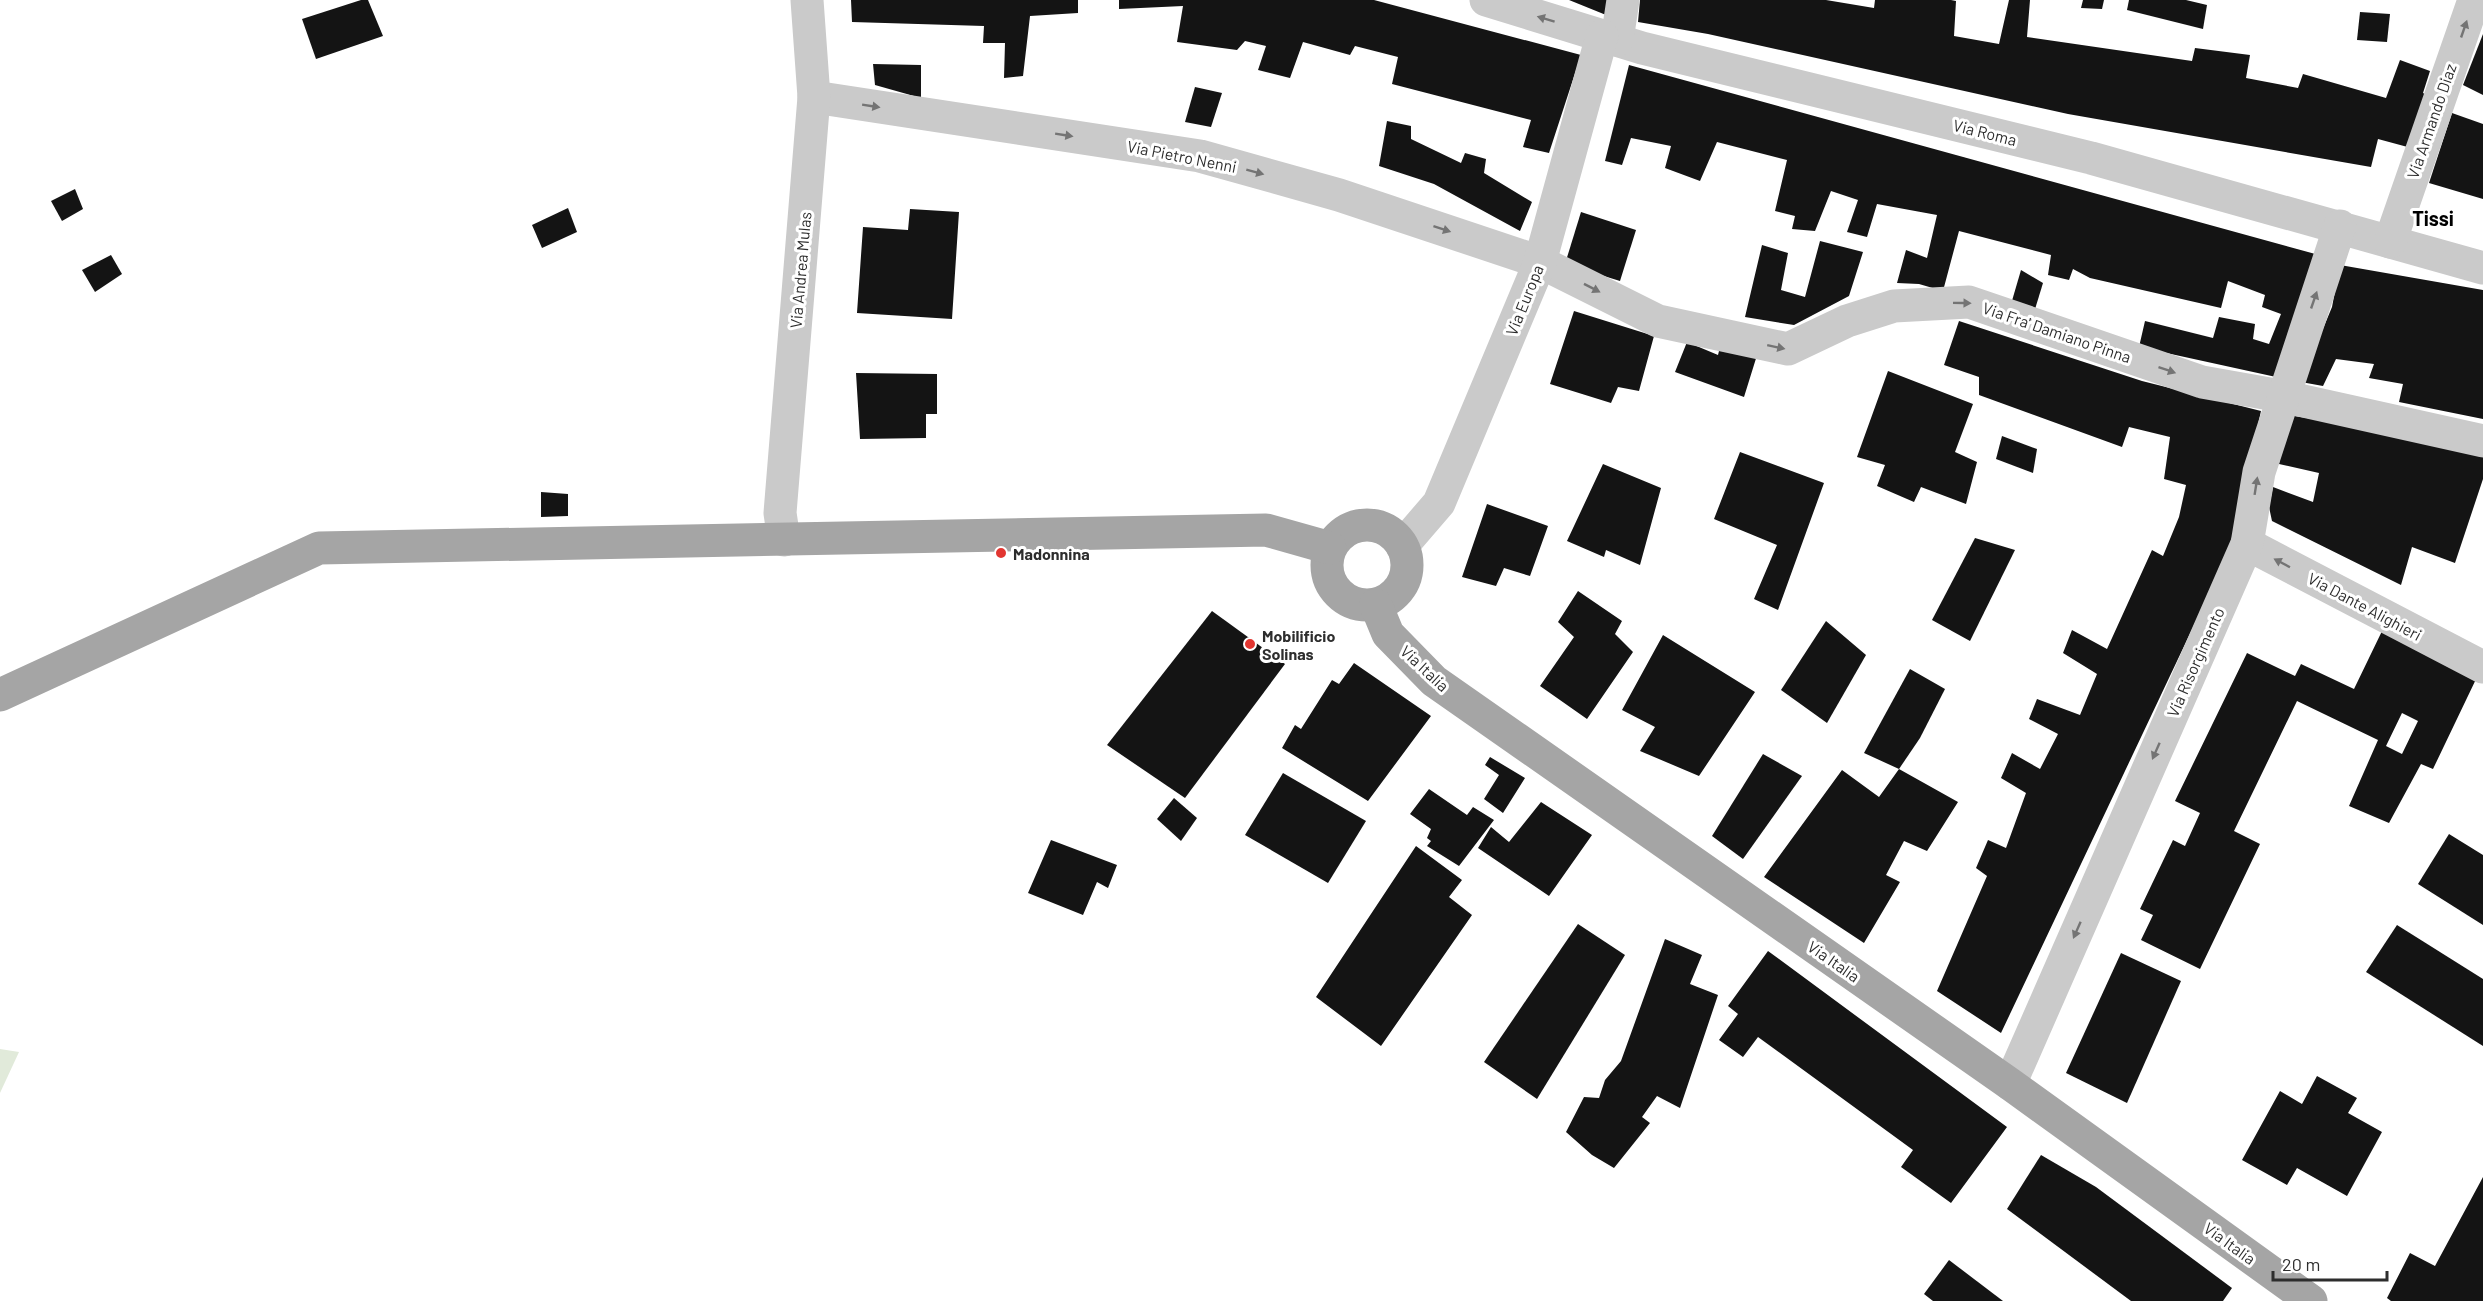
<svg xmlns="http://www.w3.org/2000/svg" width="2483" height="1301" viewBox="0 0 2483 1301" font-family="Barlow,sans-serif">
  <rect width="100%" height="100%" fill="#fff"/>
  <polygon fill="#e1eada" points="0,1049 19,1052 0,1093"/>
  <g fill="#141414" fill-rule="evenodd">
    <polygon points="361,0 368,0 383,36 316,59 302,19"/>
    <polygon points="851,0 1078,0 1078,13 1030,16 1023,76 1004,78 1005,43 983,43 984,26 852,22"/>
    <polygon points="1119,0 1374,0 1581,55 1549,153 1523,147 1531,120 1392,84 1398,57 1355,46 1350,55 1303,42 1290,78 1258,70 1266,46 1245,41 1237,50 1177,42 1183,6 1119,9"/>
    <polygon points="1569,0 1614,0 1611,17"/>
    <polygon points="1640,0 1826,0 1874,8 1875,0 1951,0 1956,1 1954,36 1999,44 2009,0 2030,0 2027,37 2192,61 2195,48 2250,55 2246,78 2298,88 2303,74 2386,98 2400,60 2430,71 2423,93 2435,100 2415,149 2378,139 2371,167 2068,114 1708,34 1638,22"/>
    <polygon points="2083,0 2104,0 2102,9 2081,8"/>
    <polygon points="2129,0 2186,0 2207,5 2203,29 2127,10"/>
    <polygon points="2360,12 2390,14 2387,42 2357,40"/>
    <polygon points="2483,34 2483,95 2463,85"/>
    <polygon points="873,64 921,65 921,98 875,85"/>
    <polygon points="1629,65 2319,255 2276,377 2139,347 2145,321 2213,338 2219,317 2255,324 2253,339 2269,344 2281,314 2262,307 2265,295 2228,281 2221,308 2090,278 2073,269 2069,280 2048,275 2051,255 1959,231 1943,291 1919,284 1897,283 1906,250 1927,258 1937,215 1877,204 1867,237 1847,232 1858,200 1831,191 1815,231 1792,229 1795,216 1775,211 1787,160 1717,142 1700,181 1665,168 1671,146 1631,138 1622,165 1605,161"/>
    <polygon points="1195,87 1222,93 1211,127 1185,122"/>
    <polygon points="2452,113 2483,124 2483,199 2429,183"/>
    <polygon points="1387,121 1411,126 1411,139 1461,163 1465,153 1486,159 1484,173 1532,202 1520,231 1434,184 1379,166"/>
    <polygon points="75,189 83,209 62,221 51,201"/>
    <polygon points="568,208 577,232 542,248 532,225"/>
    <polygon points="910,209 959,212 952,319 857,313 863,227 908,230"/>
    <polygon points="1581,212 1636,230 1620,281 1565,264"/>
    <polygon points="1820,241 1863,252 1849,296 1794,325 1745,317 1762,245 1788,253 1781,290 1805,297"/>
    <polygon points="111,255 122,274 95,292 82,270"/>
    <polygon points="2340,265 2483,290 2483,419 2399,402 2403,384 2369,378 2374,364 2336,359 2323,386 2301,382 2332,307"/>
    <polygon points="2021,270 2043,283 2032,319 2009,311"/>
    <polygon points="1574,311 1654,336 1639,391 1618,387 1611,403 1550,384"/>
    <polygon points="1959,321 2142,381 2261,411 2231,547 2001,1033 1937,991 1987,876 1976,868 1988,840 2006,848 2026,793 2001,778 2012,753 2040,769 2058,734 2029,719 2037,699 2080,715 2097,674 2063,653 2072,630 2107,649 2152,550 2163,556 2179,517 2186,485 2164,479 2170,437 2129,427 2122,447 1979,395 1979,377 1944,365"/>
    <polygon points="1722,339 1758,352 1744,397 1675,372 1687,342 1718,355"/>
    <polygon points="1888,371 1973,404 1955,452 1977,462 1966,504 1921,487 1914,502 1877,486 1885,465 1857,457"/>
    <polygon points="856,373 937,374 937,414 926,414 926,438 860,439"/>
    <polygon points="2288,415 2443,440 2483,452 2483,479 2455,563 2412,547 2401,585 2272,521 2269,507 2273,487 2313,502 2319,473 2279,464"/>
    <polygon points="2002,436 2037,449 2033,473 1996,459"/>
    <polygon points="1740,452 1824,483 1778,610 1754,599 1777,545 1714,519"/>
    <polygon points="1603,464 1661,488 1640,565 1606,550 1604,557 1567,541"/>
    <polygon points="541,492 568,494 568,516 541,517"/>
    <polygon points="1487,504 1548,526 1530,576 1504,568 1496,586 1462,577"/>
    <polygon points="1975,538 2015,550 1970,641 1932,620"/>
    <polygon points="1578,591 1622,621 1615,634 1633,652 1587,719 1540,686 1574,637 1558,622"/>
    <polygon points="1212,611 1285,664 1185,798 1107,745"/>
    <polygon points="1826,621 1866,655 1827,723 1781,690"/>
    <path d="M2383 629 2478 675 2433 769 2421 764 2389 823 2349 806 2378 740 2297 701 2234 831 2260 844 2200 969 2141 940 2153 915 2140 909 2173 840 2185 846 2200 813 2175 801 2247 653 2295 676 2301 664 2354 689ZM2402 713 2418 721 2402 754 2386 746Z"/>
    <polygon points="1663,635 1755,692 1699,776 1640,751 1655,727 1622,710"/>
    <polygon points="1354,663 1431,716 1368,801 1282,748 1295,725 1301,729 1332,680 1339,684"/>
    <polygon points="1910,669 1945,689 1920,738 1899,769 1864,753"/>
    <polygon points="1763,754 1802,776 1743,859 1712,836"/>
    <polygon points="1490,757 1525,778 1503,813 1484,799 1499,775 1485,765"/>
    <polygon points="1899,769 1958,802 1927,851 1904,841 1886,875 1900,882 1864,943 1764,877 1842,770 1879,797"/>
    <polygon points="1283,773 1366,821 1328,883 1245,835"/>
    <polygon points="1429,789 1467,815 1473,807 1494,820 1459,866 1427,846 1431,841 1427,838 1431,829 1410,814"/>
    <polygon points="1174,798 1197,818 1181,841 1157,819"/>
    <polygon points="1541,802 1592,835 1549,896 1478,848 1491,827 1509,842"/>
    <polygon points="2449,834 2483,855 2483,925 2418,884"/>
    <polygon points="1051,840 1117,865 1108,888 1097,882 1083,915 1028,893"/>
    <polygon points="1416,846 1462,880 1449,897 1472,915 1381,1046 1316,997"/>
    <polygon points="1578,924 1625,955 1537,1099 1484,1062"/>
    <polygon points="2397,925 2483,979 2483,1046 2366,972"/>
    <polygon points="1665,939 1702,955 1690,984 1718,995 1680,1108 1657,1096 1642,1117 1650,1123 1614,1168 1592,1155 1566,1132 1584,1097 1599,1098 1605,1080 1621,1061"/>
    <polygon points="1768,951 2007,1127 1951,1203 1901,1167 1913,1150 1758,1037 1743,1057 1719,1040 1738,1014 1728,1006"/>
    <polygon points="2121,953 2181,981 2127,1103 2066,1073"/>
    <polygon points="2317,1076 2357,1098 2348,1113 2382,1132 2347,1196 2297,1168 2287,1185 2242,1160 2280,1091 2302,1104"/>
    <polygon points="2041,1155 2096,1187 2232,1288 2223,1301 2131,1301 2007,1209"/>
    <polygon points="2483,1177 2483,1301 2391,1301 2387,1298 2410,1253 2435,1266"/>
    <polygon points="1949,1260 2003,1301 1933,1301 1924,1294"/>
  </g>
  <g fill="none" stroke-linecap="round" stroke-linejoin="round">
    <g stroke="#cacaca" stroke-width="33">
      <polyline points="1486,0 1642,48 2091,158 2483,268"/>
      <polyline points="1617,40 1623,0"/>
      <polyline points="814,97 1200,156 1339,195 1540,262 1658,321 1788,349 1847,321 1894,306 1969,302 2202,382 2281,396 2483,441"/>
      <polyline points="2390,242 2474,0"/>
      <polyline points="784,540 780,513 814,97 807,0"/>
      <polyline points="2247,544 2483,667"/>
      <polyline points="1402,546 1439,503 1540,262 1602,36"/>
      <polyline points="2010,1084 2247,544 2259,472 2340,226"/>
    </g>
    <g stroke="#a5a5a5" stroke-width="33">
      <circle cx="1367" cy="565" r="40"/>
      <polyline points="1376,605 1388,634 1434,681 2010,1084 2311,1301"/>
      <polyline points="0,695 319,548 1266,530 1330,548"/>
    </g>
  </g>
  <defs><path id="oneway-solid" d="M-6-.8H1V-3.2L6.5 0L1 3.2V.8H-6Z" transform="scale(1.5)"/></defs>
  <g fill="#747474">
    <use href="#oneway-solid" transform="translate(1546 19) rotate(-163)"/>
    <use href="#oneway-solid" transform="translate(2464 29) rotate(-71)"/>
    <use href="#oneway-solid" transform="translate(871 106) rotate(9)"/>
    <use href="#oneway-solid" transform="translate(1064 135) rotate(9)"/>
    <use href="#oneway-solid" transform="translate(1255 172) rotate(15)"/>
    <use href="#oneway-solid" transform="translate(1442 229) rotate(18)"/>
    <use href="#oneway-solid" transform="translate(1592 288) rotate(27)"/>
    <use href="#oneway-solid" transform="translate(2314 300) rotate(-71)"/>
    <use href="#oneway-solid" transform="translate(1962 303) rotate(1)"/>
    <use href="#oneway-solid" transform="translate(1776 347) rotate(12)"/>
    <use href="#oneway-solid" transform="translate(2167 370) rotate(19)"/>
    <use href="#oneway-solid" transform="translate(2256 486) rotate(-81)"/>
    <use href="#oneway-solid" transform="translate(2282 563) rotate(-152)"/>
    <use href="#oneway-solid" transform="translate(2156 751) rotate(114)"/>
    <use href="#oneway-solid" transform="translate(2077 930) rotate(114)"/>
  </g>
  <g fill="#e23631" stroke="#fff" stroke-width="2">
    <circle cx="1001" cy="553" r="6"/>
    <circle cx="1250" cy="644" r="6"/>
  </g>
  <g text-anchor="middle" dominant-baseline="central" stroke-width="6" stroke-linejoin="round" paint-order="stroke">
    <g font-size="16" fill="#2d2d2d" stroke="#fff">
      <text transform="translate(2431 121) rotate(-71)">Via Armando Diaz</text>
      <text transform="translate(1985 132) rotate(14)">Via Roma</text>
      <text transform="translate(1182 156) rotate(11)">Via Pietro Nenni</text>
      <text transform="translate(800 270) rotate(-85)">Via Andrea Mulas</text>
      <text transform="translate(1524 300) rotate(-68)">Via Europa</text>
      <text transform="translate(2057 332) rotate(19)">Via Fra' Damiano Pinna</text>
      <text transform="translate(2365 606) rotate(28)">Via Dante Alighieri</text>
      <text transform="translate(2195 662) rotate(-66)">Via Risorgimento</text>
      <text transform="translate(1425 668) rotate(43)">Via Italia</text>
      <text transform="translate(1834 961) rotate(35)">Via Italia</text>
      <text transform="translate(2230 1243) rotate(36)">Via Italia</text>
    </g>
    <g font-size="16" font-weight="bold" fill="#2d2d2d" stroke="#fff" text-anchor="start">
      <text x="1013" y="553">Madonnina</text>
      <text x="1262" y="635">Mobilificio<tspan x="1262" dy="18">Solinas</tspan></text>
    </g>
    <g font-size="20" font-weight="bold" fill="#000" stroke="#fff">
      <text x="2433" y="218">Tissi</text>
    </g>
  </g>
  <path d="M2273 1271v9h114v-9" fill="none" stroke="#2d2d2d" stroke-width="3"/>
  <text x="2282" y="1271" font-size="18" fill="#2d2d2d" stroke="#ffffff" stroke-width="4.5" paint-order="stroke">20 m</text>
</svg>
